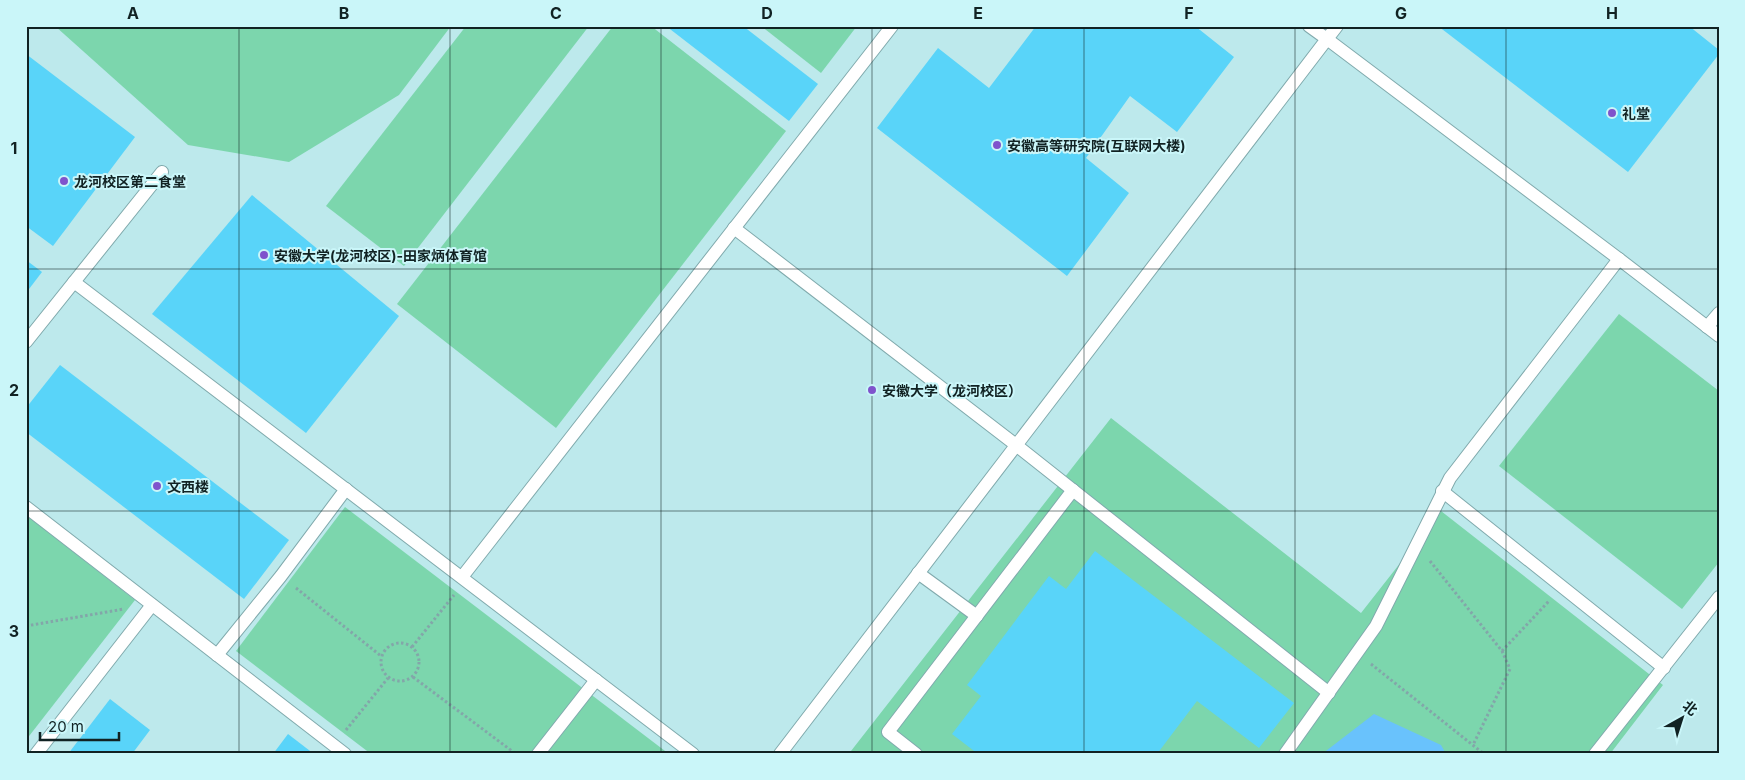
<svg xmlns="http://www.w3.org/2000/svg" width="1745" height="780" viewBox="0 0 1745 780" font-family="Inter,'Noto Sans SC',sans-serif">
  <rect width="100%" height="100%" fill="#bde9ec"/>
  <g fill="#7cd6ad">
    <polygon points="55,26 451,26 399,95 289,162 188,145"/>
    <polygon points="466,26 589,26 404,266 326,206"/>
    <polygon points="613,26 651,26 786,131 556,428 397,304"/>
    <polygon points="761,26 857,26 821,73"/>
    <polygon points="1619,314 1719,391 1719,562 1682,609 1499,466"/>
    <polygon points="1111,418 1361,613 1441,511 1663,685 1610,754 855,754 851,751"/>
    <polygon points="345,507 669,754 371,754 236,651"/>
    <polygon points="26,515 135,600 26,740"/>
  </g>
  <polygon fill="#69c2fc" points="1374,714 1441,745 1446,754 1322,754"/>
  <g fill="#59d4f9">
    <polygon points="666,26 743,26 818,84 789,121"/>
    <polygon points="1036,26 1195,26 1234,57 1177,132 1130,96 1086,158 1129,193 1067,276 877,128 938,48 989,88"/>
    <polygon points="1438,26 1689,26 1719,50 1719,54 1628,172"/>
    <polygon points="26,54 135,137 53,246 26,226"/>
    <polygon points="252,195 399,316 306,433 152,314"/>
    <polygon points="26,260 42,272 26,293"/>
    <polygon points="60,365 289,540 244,599 26,432 26,408"/>
    <polygon points="1095,551 1294,703 1259,748 1197,701 1157,754 978,754 952,734 981,696 967,685 1049,576 1066,589"/>
    <polygon points="110,699 150,730 132,754 68,754"/>
    <polygon points="288,734 314,754 273,754"/>
  </g>
  <g fill="none" stroke-linecap="round" stroke-linejoin="round">
    <defs>
      <g id="service">
        <polyline points="1337,26 1327,39 1619,259 1719,336"/>
        <polyline points="734,228 1016,445 1329,693"/>
        <polyline points="74,282 693,754"/>
        <polyline points="1707,327 1719,313"/>
        <polyline points="26,342 162,172"/>
        <polyline points="1442,491 1664,668"/>
        <polyline points="26,507 345,754"/>
        <polyline points="918,573 977,616"/>
        <polyline points="462,577 892,26"/>
        <polyline points="217,655 281,576 346,489"/>
        <polyline points="36,754 152,605"/>
        <polyline points="538,754 596,680"/>
        <polyline points="780,754 1327,39 1309,26"/>
        <polyline points="916,754 888,732 1073,490"/>
        <polyline points="1285,754 1376,626 1450,478 1619,259"/>
        <polyline points="1595,754 1719,597"/>
      </g>
    </defs>
    <use href="#service" stroke="#81aaad" stroke-width="14"/>
    <g stroke="#83a6a9" stroke-width="3" stroke-dasharray="2.5 2.5" stroke-linecap="butt">
      <polyline points="1430,561 1502,651 1510,669 1473,745"/>
      <polyline points="296,588 381,656"/>
      <polyline points="26,626 124,609"/>
      <circle cx="400" cy="662" r="19"/>
      <polyline points="412,647 454,595"/>
      <polyline points="1502,651 1549,601"/>
      <polyline points="1371,664 1484,754"/>
      <polyline points="413,677 516,754"/>
      <polyline points="346,730 388,678"/>
    </g>
    <use href="#service" stroke="#fff" stroke-width="12"/>
  </g>
  <path fill="none" stroke="#112223" stroke-width="1" stroke-opacity="0.55" d="M239 26V754M450 26V754M661 26V754M872 26V754M1084 26V754M1295 26V754M1506 26V754M26 269H1719M26 511H1719"/>
  <g fill="#7f53cc" stroke="#caf6f9" stroke-width="2">
    <circle cx="1612" cy="113" r="5"/>
    <circle cx="997" cy="145" r="5"/>
    <circle cx="64" cy="181" r="5"/>
    <circle cx="264" cy="255" r="5"/>
    <circle cx="872" cy="390" r="5"/>
    <circle cx="157" cy="486" r="5"/>
  </g>
  <g text-anchor="middle" dominant-baseline="central" stroke-width="4" stroke-linejoin="round" paint-order="stroke">
    <g font-size="14" font-weight="bold" fill="#112223" stroke="#caf6f9" text-anchor="start">
      <text x="1622" y="113">礼堂</text>
      <text x="1007" y="145">安徽高等研究院(互联网大楼)</text>
      <text x="74" y="181">龙河校区第二食堂</text>
      <text x="274" y="255">安徽大学(龙河校区)-田家炳体育馆</text>
      <text x="882" y="390">安徽大学（龙河校区）</text>
      <text x="167" y="486">文西楼</text>
    </g>
  </g>
  <rect width="1745" height="780" fill="none" stroke="#caf6f9" stroke-width="55"/>
  <g transform="translate(1682 718) rotate(39)" stroke="#caf6f9" stroke-width="4" paint-order="stroke">
  <path d="M0-4L9 19L0 12L-9 19Z" fill="#112223"/>
  <text y="-8" font-size="14" font-weight="bold" text-anchor="middle" fill="#112223">北</text>
  </g>
  <path d="M40 732v8h79v-8" fill="none" stroke="#112223" stroke-width="2.5"/>
  <text x="48" y="732" font-size="15" fill="#112223" stroke="#caf6f9" stroke-width="4" paint-order="stroke">20 m</text>
  <rect x="28" y="28" width="1690" height="724" fill="none" stroke="#112223" stroke-width="2"/>
  <g font-size="16" text-anchor="middle" font-weight="bold" fill="#112223">
    <text x="133" y="19">A</text>
    <text x="344" y="19">B</text>
    <text x="556" y="19">C</text>
    <text x="767" y="19">D</text>
    <text x="978" y="19">E</text>
    <text x="1189" y="19">F</text>
    <text x="1401" y="19">G</text>
    <text x="1612" y="19">H</text>
    <text x="14" y="154">1</text>
    <text x="14" y="396">2</text>
    <text x="14" y="637">3</text>
  </g>
</svg>
